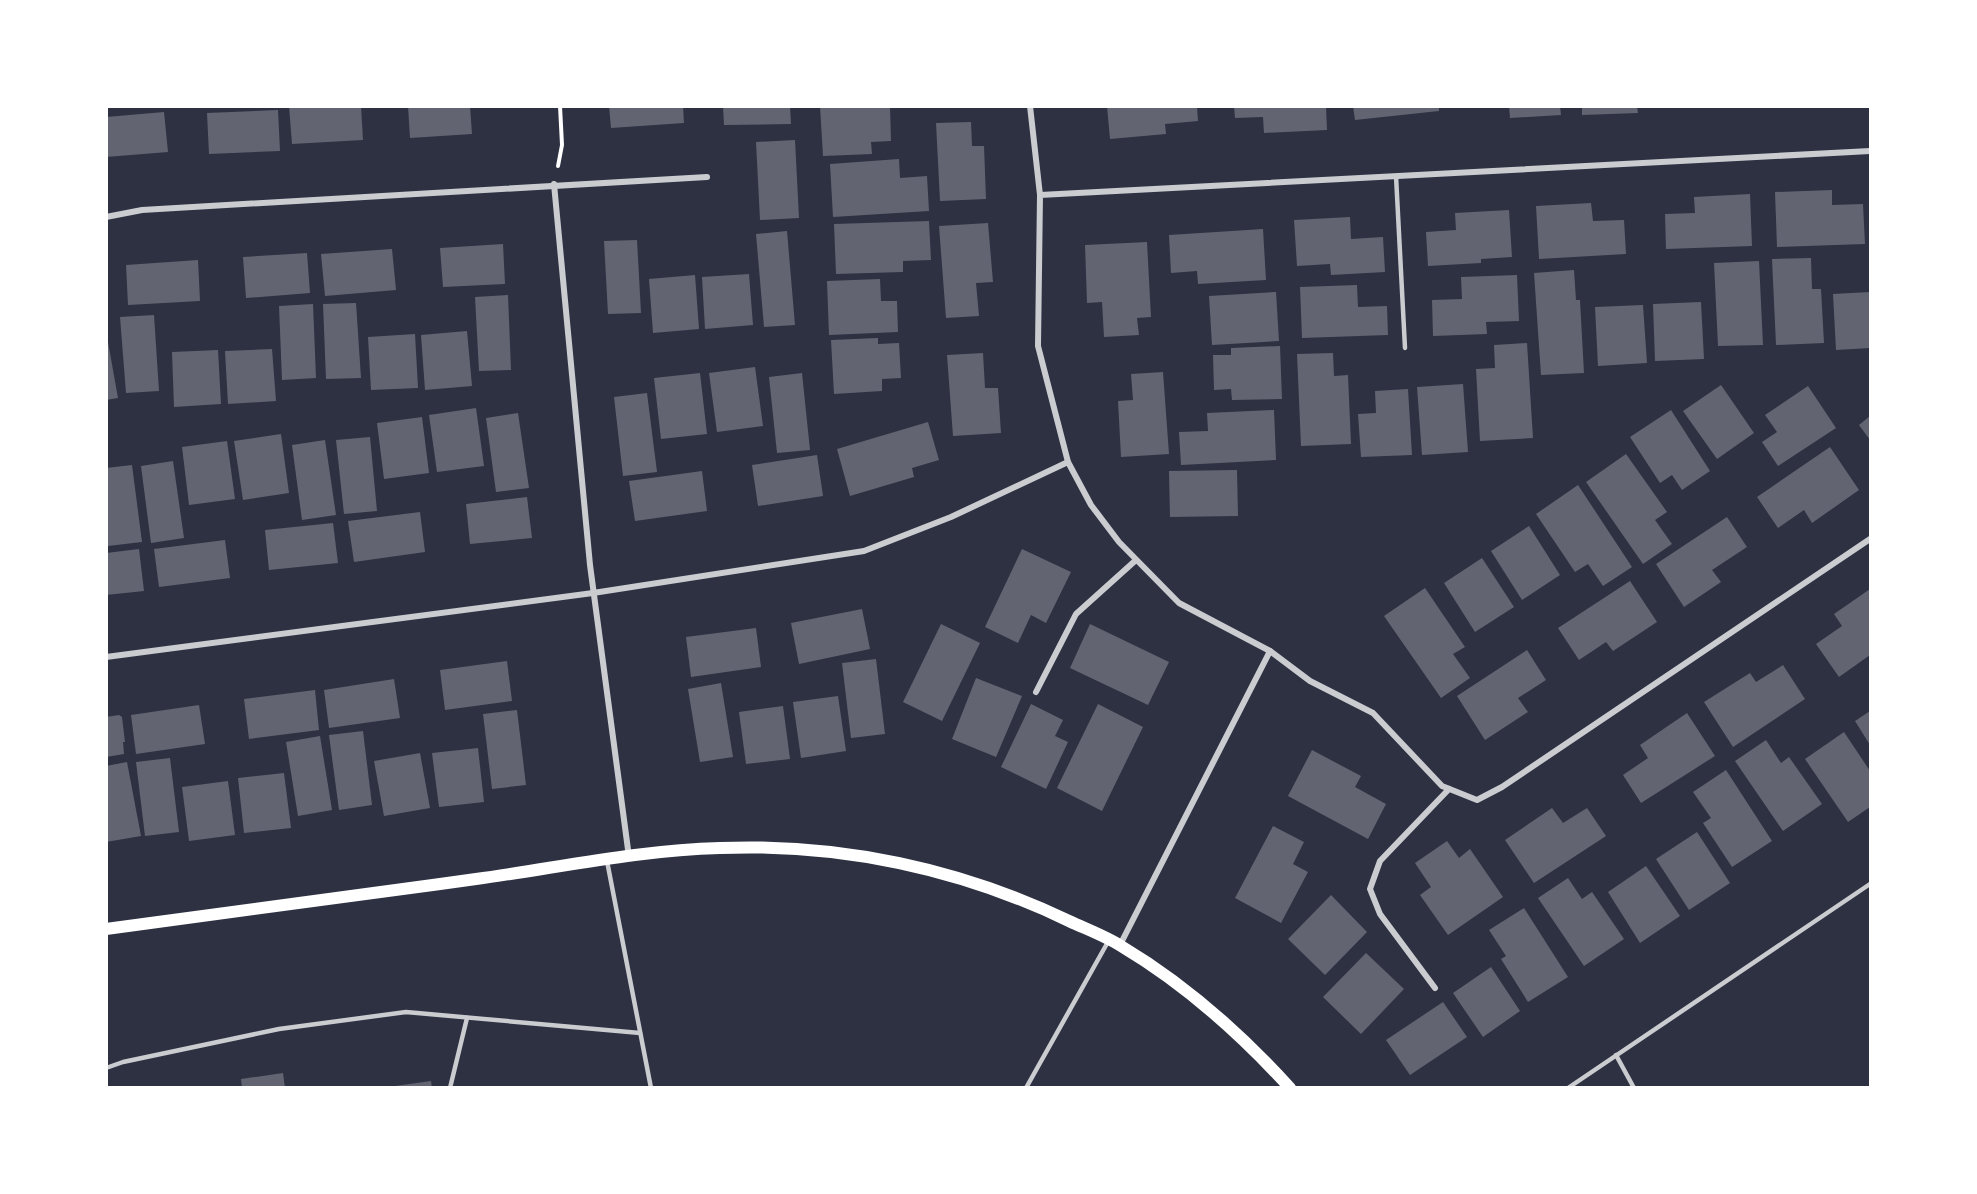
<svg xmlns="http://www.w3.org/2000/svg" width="1977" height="1194" viewBox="0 0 1977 1194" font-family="Arial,sans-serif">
  <rect width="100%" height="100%" fill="#2d3142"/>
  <g fill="#626471">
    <polygon points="289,106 361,106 363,140 292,144"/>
    <polygon points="408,106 470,106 472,134 410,138"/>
    <polygon points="609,106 683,106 684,123 611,128"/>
    <polygon points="723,106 790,106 791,124 724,125"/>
    <polygon points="820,106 890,106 891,141 871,142 872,154 823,156"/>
    <polygon points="1107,106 1197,106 1198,121 1165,124 1166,134 1110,139"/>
    <polygon points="1234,106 1326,106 1327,130 1264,133 1263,117 1235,118"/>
    <polygon points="1353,106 1439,106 1439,111 1355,120"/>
    <polygon points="1509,106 1560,106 1561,115 1510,118"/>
    <polygon points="1582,106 1637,106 1638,113 1582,115"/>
    <polygon points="278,110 280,151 209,154 207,113"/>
    <polygon points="164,112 168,152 106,157 106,117"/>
    <polygon points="971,122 972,146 984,146 986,199 940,201 936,123"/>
    <polygon points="795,140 799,218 760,220 756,142"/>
    <polygon points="899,159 900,178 927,176 929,211 833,217 830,164"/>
    <polygon points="1832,190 1832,205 1863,204 1865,244 1777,247 1775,192"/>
    <polygon points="1750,194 1752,246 1666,249 1665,214 1695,213 1694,197"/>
    <polygon points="1591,203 1593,221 1624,220 1626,254 1539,259 1536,206"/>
    <polygon points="1509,210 1512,257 1481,259 1481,263 1428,266 1426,232 1456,230 1455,213"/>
    <polygon points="1350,217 1351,239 1383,237 1385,272 1331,275 1330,264 1297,266 1294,220"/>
    <polygon points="929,221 931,260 903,261 903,272 836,274 834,224"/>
    <polygon points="988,223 993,282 976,283 979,316 946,318 939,226"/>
    <polygon points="1263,229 1266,280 1198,284 1197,271 1171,273 1169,235"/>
    <polygon points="787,231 795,325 764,327 756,234"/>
    <polygon points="637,240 641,313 608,314 604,241"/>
    <polygon points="1147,242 1151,317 1137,318 1139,335 1104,337 1102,302 1087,303 1085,245"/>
    <polygon points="503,244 505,284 443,287 440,248"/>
    <polygon points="392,249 396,290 325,296 321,254"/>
    <polygon points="307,253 310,293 246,298 243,257"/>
    <polygon points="1811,258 1812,289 1821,289 1824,343 1776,345 1772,259"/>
    <polygon points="198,260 200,301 128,305 126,265"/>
    <polygon points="1759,261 1763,345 1718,346 1714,263"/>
    <polygon points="1574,270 1576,300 1580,300 1584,373 1541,375 1534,273"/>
    <polygon points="749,274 753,325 705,329 702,277"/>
    <polygon points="695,275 699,329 653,333 649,279"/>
    <polygon points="1517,275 1519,321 1486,322 1487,334 1433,336 1432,300 1462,299 1461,277"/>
    <polygon points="880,279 881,301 897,301 898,332 829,335 827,281"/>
    <polygon points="1357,285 1358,307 1387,306 1388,335 1302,338 1300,287"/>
    <polygon points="1276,292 1279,341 1212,345 1209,296"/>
    <polygon points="1870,292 1870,348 1836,350 1833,294"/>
    <polygon points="508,295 511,370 479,371 475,297"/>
    <polygon points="1701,302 1704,359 1655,361 1653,304"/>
    <polygon points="356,303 361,378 326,379 323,304"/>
    <polygon points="313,304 316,378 282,380 279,306"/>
    <polygon points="1643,305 1647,363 1598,366 1595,307"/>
    <polygon points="154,315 159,391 126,393 120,317"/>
    <polygon points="467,331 472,386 425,390 421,335"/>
    <polygon points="415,334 418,388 371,390 368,337"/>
    <polygon points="878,338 878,344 899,343 901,378 882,379 882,391 834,394 831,340"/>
    <polygon points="108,342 118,398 106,400 106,343"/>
    <polygon points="1527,343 1533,438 1480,441 1476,369 1495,368 1494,345"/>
    <polygon points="1280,346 1282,399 1232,400 1231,389 1214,390 1213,355 1231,355 1231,348"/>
    <polygon points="272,349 276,401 228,404 225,351"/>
    <polygon points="218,350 221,404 174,407 172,352"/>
    <polygon points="983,353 985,388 998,388 1001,433 953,436 947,355"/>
    <polygon points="1333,353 1334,376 1348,375 1351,444 1301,446 1297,354"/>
    <polygon points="755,367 763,426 717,432 709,373"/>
    <polygon points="1163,372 1169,454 1121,457 1118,401 1133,400 1131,374"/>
    <polygon points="700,373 707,434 661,439 654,378"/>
    <polygon points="802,373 810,450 777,453 769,377"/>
    <polygon points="1463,384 1468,452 1422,455 1417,387"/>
    <polygon points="1721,385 1754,433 1717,459 1683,411"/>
    <polygon points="1808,386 1836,428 1778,466 1762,442 1777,432 1765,415"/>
    <polygon points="1408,389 1412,455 1361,457 1358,414 1376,413 1375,391"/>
    <polygon points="647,393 657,472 623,476 614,397"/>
    <polygon points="476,408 484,466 437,472 429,415"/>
    <polygon points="1274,410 1276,460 1181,465 1179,432 1208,431 1207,413"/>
    <polygon points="1671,410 1710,471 1682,490 1672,475 1660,483 1630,437"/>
    <polygon points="518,413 529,488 496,492 486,418"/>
    <polygon points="1870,416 1870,440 1859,425"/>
    <polygon points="422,417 429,473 384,479 377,423"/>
    <polygon points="928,422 939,460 912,468 914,477 850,496 837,449"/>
    <polygon points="281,434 289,493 243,500 234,441"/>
    <polygon points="370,437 377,511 344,514 336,440"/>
    <polygon points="325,440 336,515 302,520 292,445"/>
    <polygon points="227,441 235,499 189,505 182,447"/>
    <polygon points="1830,447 1859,490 1812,523 1804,510 1778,528 1757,497"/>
    <polygon points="1626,454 1667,512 1655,520 1672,544 1643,564 1586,482"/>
    <polygon points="817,455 823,496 758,506 752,465"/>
    <polygon points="173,461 184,538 151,543 141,466"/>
    <polygon points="132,465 142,542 108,546 106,468"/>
    <polygon points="1237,470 1238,516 1170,517 1169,471"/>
    <polygon points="702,471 707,511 635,521 629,481"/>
    <polygon points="1578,485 1632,567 1603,586 1588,564 1575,572 1536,514"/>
    <polygon points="527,497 532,538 470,544 466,504"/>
    <polygon points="420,512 425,552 354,562 348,521"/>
    <polygon points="1727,517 1747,547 1712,570 1721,582 1684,607 1656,564"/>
    <polygon points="333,523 338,563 269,570 265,530"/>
    <polygon points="1529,526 1560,575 1522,600 1491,551"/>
    <polygon points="225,540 230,578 159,587 154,549"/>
    <polygon points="139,549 144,591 106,595 106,553"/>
    <polygon points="1022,549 1071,572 1046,623 1031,615 1018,643 985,627"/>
    <polygon points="1482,558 1514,607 1475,632 1444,583"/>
    <polygon points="1630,581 1657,622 1613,651 1606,642 1579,660 1558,628"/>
    <polygon points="1425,588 1465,647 1453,654 1470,678 1441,698 1384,616"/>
    <polygon points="1870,589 1870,655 1839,677 1816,644 1842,626 1834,614"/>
    <polygon points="862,609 870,649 799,664 791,623"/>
    <polygon points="941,624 980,643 942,721 903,702"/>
    <polygon points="1090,624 1169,662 1148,705 1070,668"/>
    <polygon points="756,628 761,667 691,677 686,637"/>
    <polygon points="1527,650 1546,680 1518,698 1528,712 1485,740 1457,696"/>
    <polygon points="876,659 885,734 851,738 842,663"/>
    <polygon points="507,661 512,701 445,710 440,670"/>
    <polygon points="1783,665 1805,699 1733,747 1704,702 1750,673 1756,682"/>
    <polygon points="976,678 1022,696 996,757 952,739"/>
    <polygon points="394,679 400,718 329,728 324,690"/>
    <polygon points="721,683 733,757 700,762 688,689"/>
    <polygon points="315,690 319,730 249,739 244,699"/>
    <polygon points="838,696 846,751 801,758 793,702"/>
    <polygon points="1031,704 1063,720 1055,736 1068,742 1046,789 1001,767"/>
    <polygon points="1098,704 1143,727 1102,811 1057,788"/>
    <polygon points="199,705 205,744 136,754 131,715"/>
    <polygon points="783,706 790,759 746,764 739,712"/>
    <polygon points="517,710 526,785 492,789 483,714"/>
    <polygon points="1870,711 1870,745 1855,721"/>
    <polygon points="1687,713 1715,756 1641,803 1623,775 1648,758 1640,745"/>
    <polygon points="119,715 122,717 125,742 123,742 124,754 106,757 106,717"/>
    <polygon points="363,731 372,805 339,810 329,735"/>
    <polygon points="1844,732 1870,771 1870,807 1848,822 1805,759"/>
    <polygon points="320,736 332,810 298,816 286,742"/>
    <polygon points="1766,740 1781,763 1789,757 1822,804 1783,831 1735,761"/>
    <polygon points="478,748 484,802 439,807 432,753"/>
    <polygon points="1312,750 1361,776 1355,787 1386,804 1368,839 1288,796"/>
    <polygon points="420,753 430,808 384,816 374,761"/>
    <polygon points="170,758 179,832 145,836 136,762"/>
    <polygon points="127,762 141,836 106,842 106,766"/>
    <polygon points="1726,770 1772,841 1732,867 1703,823 1711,818 1693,792"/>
    <polygon points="284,773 291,828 244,833 238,778"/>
    <polygon points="228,781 235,835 189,841 182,787"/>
    <polygon points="1552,808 1563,823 1587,808 1606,836 1534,883 1505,840"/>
    <polygon points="1273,826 1304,842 1293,864 1308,872 1281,923 1235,898"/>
    <polygon points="1697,832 1730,883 1689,910 1656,859"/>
    <polygon points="1447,841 1459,858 1470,849 1503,897 1448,935 1420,895 1431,887 1415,863"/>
    <polygon points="1646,866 1680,916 1640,943 1608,892"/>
    <polygon points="1568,878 1582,899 1592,892 1624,939 1584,966 1538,898"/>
    <polygon points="1331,895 1367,932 1325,975 1288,939"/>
    <polygon points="1524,908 1568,977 1528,1002 1501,959 1506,956 1489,930"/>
    <polygon points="1366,953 1404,989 1361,1034 1323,997"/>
    <polygon points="1491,967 1520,1011 1483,1037 1453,993"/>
    <polygon points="1443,1002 1467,1037 1410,1075 1386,1040"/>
    <polygon points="283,1073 285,1088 242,1088 241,1079"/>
    <polygon points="431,1081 432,1088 396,1088 395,1086"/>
  </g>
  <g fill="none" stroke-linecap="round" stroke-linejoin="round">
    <polyline stroke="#fff" stroke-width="4" points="558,166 562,145 560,106"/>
    <g stroke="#caccd0" stroke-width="4.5">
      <polyline points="1396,176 1405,348"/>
      <polyline points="607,861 651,1088"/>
      <polyline points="1616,1055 1634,1088"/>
      <polyline points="106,1068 123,1062 279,1029 406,1012 640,1033"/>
      <polyline points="450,1088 467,1018"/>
      <polyline points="1026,1088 1109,940"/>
      <polyline points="1568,1088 1870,884"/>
    </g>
    <g stroke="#caccd0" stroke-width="6">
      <polyline points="1030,106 1040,195"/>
      <polyline points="1870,151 1040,195 1038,346 1068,462 1091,505 1119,542 1179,603 1270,651 1310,681 1373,713 1442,786 1477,800 1502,787 1870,539"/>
      <polyline points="554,184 590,565 629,857"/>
      <polyline points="106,217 142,210 707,177"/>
      <polyline points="106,657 593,593 864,551 951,517 1068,462"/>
      <polyline points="1036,692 1076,614 1136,560"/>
      <polyline points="1120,945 1270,651"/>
      <polyline points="1435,988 1380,914 1370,889 1380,861 1449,789"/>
    </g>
    <path stroke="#fff" stroke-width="12" d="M106 929C230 912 353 896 476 879 557 868 639 850 720 848 841 843 961 869 1069 921 1086 929 1105 936 1121 946 1183 983 1241 1034 1290 1088"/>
  </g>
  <rect width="1977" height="1194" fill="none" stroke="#ffffff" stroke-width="216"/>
</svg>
